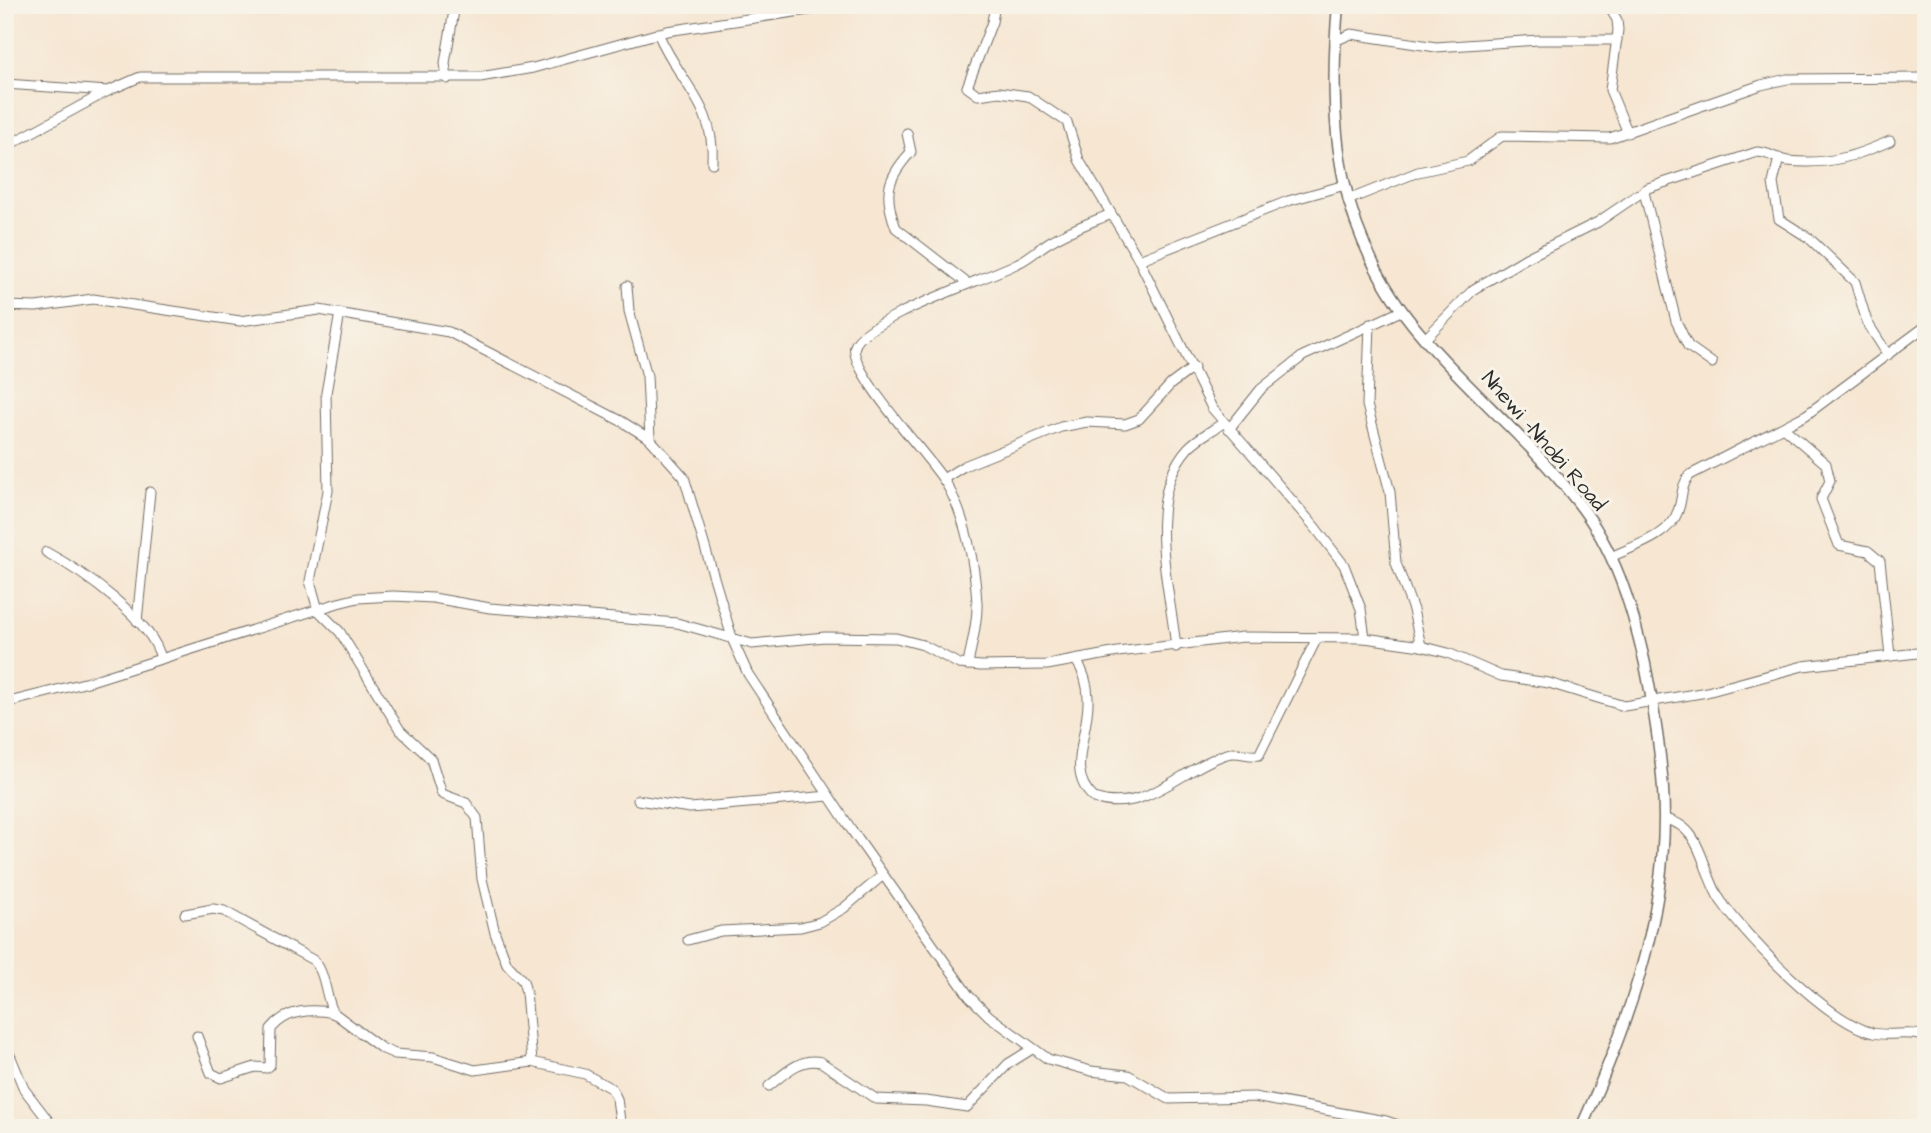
<svg xmlns="http://www.w3.org/2000/svg" width="1931" height="1133" viewBox="0 0 1931 1133" font-family="'Architects Daughter',sans-serif">
  <rect width="100%" height="100%" fill="#f7f3e8"/>
  <filter id="ink" filterUnits="userSpaceOnUse"><feTurbulence type="fractalNoise" baseFrequency=".0143" numOctaves="2"/><feDisplacementMap in="SourceGraphic" scale="14" xChannelSelector="R" yChannelSelector="G"/><feConvolveMatrix kernelMatrix="1 2 1 2 8 2 1 2 1" color-interpolation-filters="sRGB"/></filter>
  <filter id="wash" filterUnits="userSpaceOnUse"><feTurbulence type="fractalNoise" baseFrequency=".00686" numOctaves="4" result="noise"/><feDisplacementMap in="SourceGraphic" scale="28" xChannelSelector="R" yChannelSelector="G"/><feGaussianBlur stdDeviation="1.57" result="paint"/><feColorMatrix in="noise" values="0 0 0 0 0 0 0 0 0 0 0 0 0 0 0 0 0 1.4 0 .05"/><feComposite in="paint" operator="in"/></filter>
  <g filter="url(#wash)">
    <rect width="100%" height="100%" fill="#f6e6d2"/>
  </g>
  <g filter="url(#ink)">
    <g fill="none" stroke-linecap="round" stroke-linejoin="round">
      <defs>
        <g id="minor">
          <polyline points="995,5 992,22 967,87 978,95 999,92 1028,96 1067,122 1079,160 1139,260 1212,408 1314,526 1344,565 1361,609 1365,638"/>
          <polyline points="1608,5 1617,20 1618,30 1610,90 1628,133"/>
          <path d="M658 33C679 83 716 105 712 163"/>
          <polyline points="1335,41 1351,34 1436,47 1539,40 1617,40"/>
          <polyline points="447,79 445,63 455,5"/>
          <polyline points="5,84 108,91"/>
          <path d="M907 133 911 152C887 178 883 194 896 228L967 283"/>
          <polyline points="5,147 108,91 140,77 480,77 533,68 667,31 842,5"/>
          <polyline points="1779,158 1773,183 1779,219 1809,238 1855,282 1867,322 1888,355"/>
          <polyline points="1644,192 1676,321 1688,346 1712,363"/>
          <polyline points="1348,200 1418,172 1468,161 1502,136 1610,138 1761,85 1787,79 1926,78"/>
          <polyline points="1139,260 1288,201 1345,185"/>
          <polyline points="627,286 629,311 647,376 650,439"/>
          <polyline points="5,306 36,307 93,299 240,321 319,310 449,332 621,421 650,439 684,477 733,641 748,674 853,832 969,996 989,1016 1048,1059 1091,1071 1128,1075 1169,1099 1254,1097 1386,1121 1407,1128"/>
          <polyline points="340,313 326,393 328,491 310,581 318,610 340,632 400,730 431,759 442,794 466,803 477,818 482,879 495,933 507,964 523,981 526,992 532,1062"/>
          <polyline points="1370,324 1367,405 1390,492 1396,563 1413,610 1421,646"/>
          <path d="M1425 339 1474 289 1526 258 1598 222 1648 188 1757 152C1769 152 1777 160 1788 161 1829 165 1853 157 1890 141"/>
          <polyline points="1784,428 1826,464 1830,481 1821,499 1839,545 1868,551 1880,561 1890,656"/>
          <polyline points="1229,429 1261,389 1303,356 1401,311"/>
          <polyline points="943,479 964,466 1061,427 1087,422 1125,424 1139,419 1171,384 1194,367"/>
          <path d="M46 552C81 571 153 620 161 659"/>
          <path d="M1611 557C1633 546 1669 537 1678 511 1683 498 1680 486 1690 475L1806 415 1926 326"/>
          <polyline points="137,621 150,492"/>
          <path d="M1176 647C1170 588 1143 498 1188 448 1197 438 1212 431 1223 423"/>
          <path d="M1076 660C1111 712 1055 763 1094 798 1145 816 1183 767 1227 754 1237 750 1248 757 1259 755L1317 638"/>
          <path d="M968 665C971 645 978 623 977 603 975 565 966 518 947 485 933 460 847 371 855 346 864 319 990 278 1018 263 1031 257 1041 246 1053 240 1072 229 1092 222 1111 214"/>
          <polyline points="5,703 88,682 338,603 358,598 393,596 433,598 490,608 677,623 752,644 825,637 896,638 923,645 959,664 981,666 1047,665 1118,652 1243,637 1365,638 1421,646 1448,653 1501,676 1549,683 1624,706 1707,692 1803,666 1926,652"/>
          <polyline points="638,800 690,808 829,796"/>
          <path d="M1664 819C1704 826 1701 872 1721 901 1749 940 1827 1021 1873 1033 1890 1037 1911 1030 1926 1037"/>
          <path d="M185 914 213 909 224 911 313 960C326 971 325 998 334 1014"/>
          <polyline points="688,940 721,931 801,927 820,922 844,908 883,875"/>
          <path d="M197 1036 211 1073 221 1078 255 1067 267 1068 270 1065 271 1029C286 1010 311 1008 334 1013L381 1048 395 1054 433 1057 475 1070 532 1062 585 1074 612 1089 617 1099 621 1128"/>
          <polyline points="5,1043 24,1089 54,1128"/>
          <path d="M769 1086C784 1074 800 1057 821 1062L876 1099 926 1101 967 1107 1008 1064 1032 1049"/>
        </g>
        <path id="major" d="M1338 5C1327 131 1337 238 1423 337 1471 393 1530 441 1576 500 1614 547 1632 606 1645 664 1655 714 1664 767 1664 818 1664 925 1625 1031 1581 1128"/>
      </defs>
      <use href="#minor" stroke="#726c65" stroke-width="11"/>
      <use href="#major" stroke="#726c65" stroke-width="13"/>
      <use href="#minor" stroke="#fff" stroke-width="9"/>
      <use href="#major" stroke="#fff" stroke-width="10"/>
    </g>
  </g>
  <g text-anchor="middle" dominant-baseline="central" stroke-width="6" stroke-linejoin="round" paint-order="stroke">
    <g font-size="21" fill="#2b2b2b" stroke="#f7f3e8">
      <text transform="translate(1544 441) rotate(49)">Nnewi -Nnobi Road</text>
    </g>
  </g>
  <rect width="1931" height="1133" fill="none" stroke="#f7f3e8" stroke-width="28"/>
</svg>
